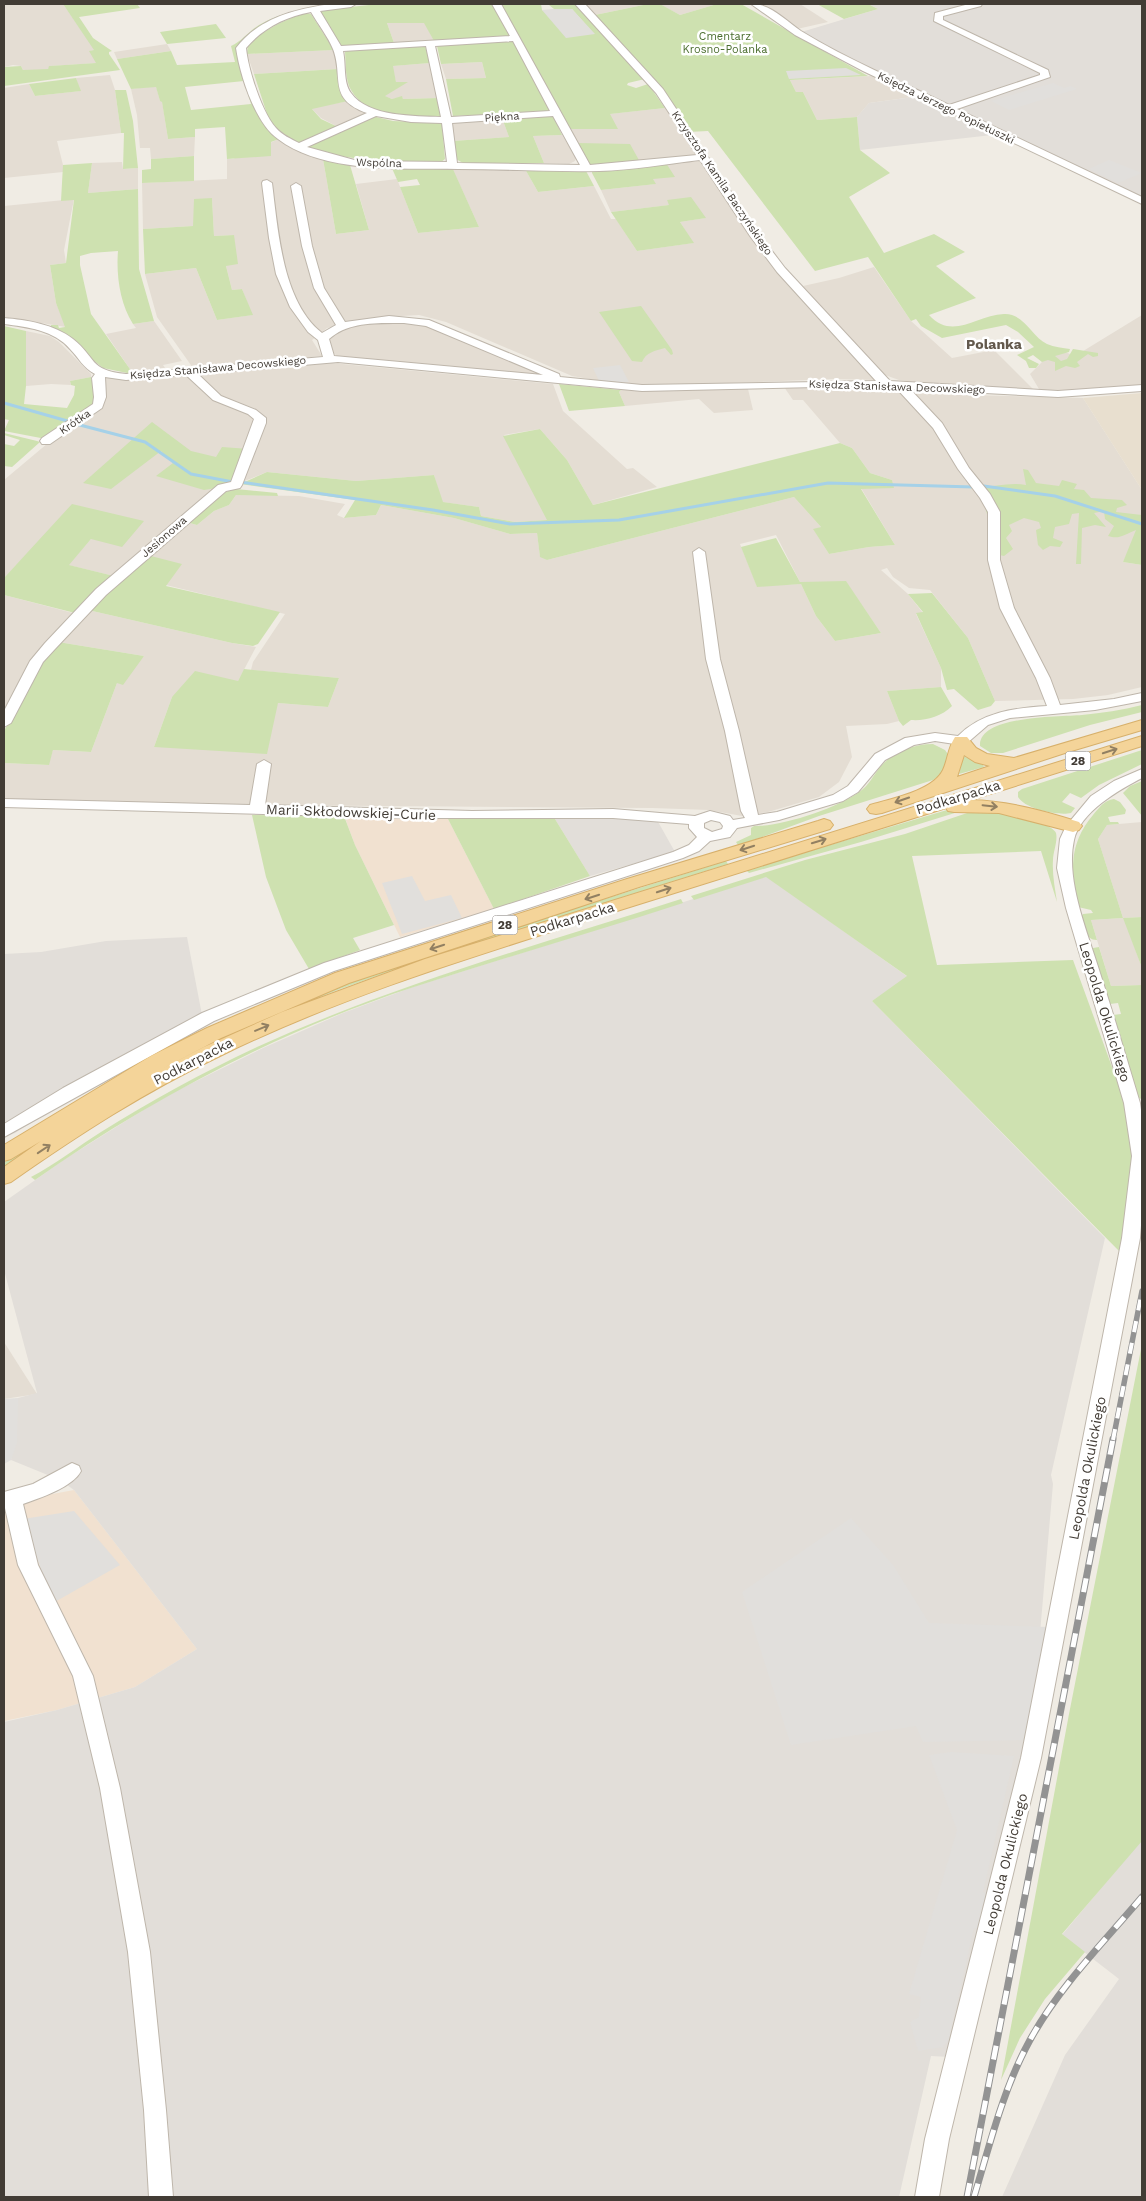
<svg xmlns="http://www.w3.org/2000/svg" width="1146" height="2201" viewBox="0 0 1146 2201" font-family="'Work Sans',sans-serif">
  <rect width="100%" height="100%" fill="#f0ece4"/>
  <g fill="#e4ddd3" fill-rule="evenodd">
    <polygon points="11,4 63,4 95,50 90,51 97,63 50,66 48,69 41,71 23,70 21,66 13,65 4,67 4,5"/>
    <polygon points="585,4 648,4 595,15"/>
    <polygon points="659,4 717,4 680,15"/>
    <polygon points="762,4 800,4 828,22 797,29"/>
    <polygon points="387,23 425,23 434,41 394,43"/>
    <polygon points="167,44 171,51 117,59 114,52"/>
    <polygon points="334,50 338,69 254,74 247,54"/>
    <polygon points="482,62 486,78 446,79 441,64"/>
    <polygon points="430,63 438,98 403,99 402,97 392,99 384,96 407,82 396,82 392,66"/>
    <polygon points="110,75 115,90 121,133 57,141 63,165 63,172 4,178 4,88 29,84 35,96 80,91 76,78"/>
    <polygon points="871,76 913,97 869,103 857,117 817,120 803,92 796,92 790,80"/>
    <polygon points="156,86 160,101 162,101 168,139 195,137 194,156 151,159 150,148 140,148 137,115 131,89"/>
    <polygon points="348,101 367,113 338,127 321,118 311,108"/>
    <polygon points="665,108 697,155 640,162 577,143 569,129 617,129 609,114"/>
    <polygon points="502,118 509,137 453,141 451,123"/>
    <polygon points="562,135 576,158 575,161 569,164 544,163 533,136"/>
    <polygon points="279,139 307,154 323,159 336,234 369,230 356,184 397,179 418,233 479,227 452,168 525,169 538,192 594,186 611,219 616,219 637,251 693,243 680,222 705,218 667,200 670,205 611,212 601,190 655,184 653,179 666,163 701,161 788,284 879,380 833,379 649,386 613,383 572,376 446,322 419,315 384,317 327,328 312,340 322,356 193,368 157,317 145,274 196,268 217,320 252,315 242,289 232,290 226,266 234,235 214,236 212,198 193,226 143,229 142,183 227,179 227,159 233,159"/>
    <polygon points="122,162 123,169 138,168 138,189 88,193 92,163"/>
    <polygon points="74,199 64,250 66,263 50,265 56,303 66,327 4,317 4,206"/>
    <polygon points="874,267 911,321 952,358 994,350 1035,391 938,385 899,380 885,375 832,319 803,286 839,278"/>
    <polygon points="1142,315 1142,388 1085,393 1042,394 1030,374 1042,362 1060,350 1075,356"/>
    <polygon points="154,321 182,361 163,365 165,368 132,372 106,334 136,328 133,324"/>
    <polygon points="373,322 417,322 549,377 338,357 329,349 327,337 342,328"/>
    <polygon points="26,331 50,336 59,342 91,374 91,377 70,381 71,385 51,384 26,386"/>
    <polygon points="332,363 553,384 563,411 627,469 633,468 657,487 593,505 567,460 540,429 504,435 548,520 515,522 481,516 479,507 442,502 434,475 356,481 267,472 225,489 114,576 68,565 91,539 144,521 25,556 4,578 4,480 54,438 103,377 138,378"/>
    <path d="M827 386 929 394 1083 398 1142 490V525L1123 562 1142 565V687L1108 695 1073 699 995 701 968 638 930 590 909 588 893 577 887 568 881 570 908 594 923 613 916 614 941 668V687L887 691 899 721 887 724 846 726 852 757 839 782 819 797 768 812 742 816 709 810 652 808 4 803V763L48 765 53 750 91 752 117 683 144 656 58 642 88 610 232 643 256 647 238 681 172 697 154 747 278 703 328 707 339 678 251 670 253 662 285 614 166 585 147 555 186 522 197 525 214 511 229 505 236 495 299 496 345 504 337 515 344 518 376 515 381 505 454 518 510 534 537 533 540 556 547 560 794 497 821 527 814 530 829 554 869 547 895 545 861 488H893L892 480 870 473 852 448 840 443 803 400H793L784 387ZM776 535 800 582H846L881 633 835 641 816 616 801 584 757 586 740 544Z"/>
    <polygon points="748,389 753,410 714,413 699,399 625,406 619,392 621,390"/>
    <polygon points="4,595 77,614 7,708 4,716"/>
    <polygon points="1142,822 1142,917 1124,918 1142,968 1142,985 1111,986 1091,920 1123,918 1098,839 1107,825"/>
    <polygon points="4,1342 37,1394 4,1399"/>
  </g>
  <g fill="#f1e1d0">
    <polygon points="345,818 448,819 494,909 400,937 355,845"/>
    <polygon points="74,1490 197,1649 135,1687 57,1710 4,1721 4,1503"/>
  </g>
  <g fill="#e2ded9">
    <polygon points="868,4 1142,4 1142,201 947,109 911,94 798,33 878,9"/>
    <polygon points="913,97 992,135 860,150 857,117 869,103"/>
    <polygon points="613,818 657,820 675,852 590,876 555,819"/>
    <polygon points="766,876 908,977 872,1001 1105,1238 1051,1475 1053,1484 1040,1633 1021,1761 950,2057 931,2056 899,2197 4,2197 4,1722 57,1710 135,1687 197,1649 74,1490 60,1480 11,1460 18,1398 37,1393 4,1270 4,1202 65,1159 164,1097 263,1048 343,1013 413,987"/>
    <polygon points="187,937 202,1015 15,1133 4,1137 4,954 41,952 106,941"/>
    <polygon points="1142,1839 1142,2197 1002,2197 1065,2055 1119,1979 1062,1935"/>
  </g>
  <polygon fill="#e8dfcf" points="1142,393 1142,490 1083,398"/>
  <g fill="#cee1b0" fill-rule="evenodd">
    <polygon points="63,4 137,4 140,8 79,17 93,38 112,51 109,52 109,54 120,70 4,86 4,67 21,66 23,70 48,69 49,66 96,63 89,51 94,50"/>
    <path d="M331 4H341L321 7 263 25 238 56 279 139 271 142V156L227 159 225 127 195 129V137L168 139 162 102 160 101 156 87 131 89 117 59 171 51 177 65 235 62 231 46C242 41 249 31 259 25 281 12 307 8 331 4ZM244 81 251 104 191 110 185 87Z"/>
    <polygon points="378,4 489,4 492,5 511,37 434,41 424,23 387,23 394,43 345,46 340,45 321,12 323,10"/>
    <polygon points="501,4 541,4 542,10 594,34 572,9 554,9 549,5 575,4 645,79 628,83 627,85 636,88 648,84 665,108 610,114 618,129 569,129"/>
    <path d="M648 4H660L680 15 717 4H741L868 76 790 80 796 92H803L817 120 857 117 860 150 890 173 849 197 884 253 934 234 965 252 936 266 976 298 929 315C953 341 976 315 1004 314 1024 313 1032 337 1047 344 1054 347 1063 348 1070 349L1069 352 1055 356 1061 361 1067 359 1073 349 1098 353V356L1093 357 1088 354 1077 362 1080 366 1075 368 1066 366 1055 371V362L1048 360 1042 362 1033 355 1027 358 1039 364 1036 368H1029L1026 361 1017 355 1034 347 1018 332 1006 325 942 338 921 326 916 319 911 321 868 257 815 271 708 131 688 132 595 15Z"/>
    <polygon points="817,4 868,4 878,9 844,19"/>
    <path d="M305 13 311 14 334 50 247 54 248 44C266 29 284 20 305 13Z"/>
    <polygon points="216,24 226,38 167,44 160,32"/>
    <polygon points="513,41 549,110 546,112 453,116 446,79 486,78 482,62 441,64 437,46"/>
    <path d="M423 45 425 46 430 63 393 66 396 82H408L385 96 392 99 402 96 403 99 438 98 442 115 440 117C411 116 367 119 351 90 345 80 346 63 345 52L351 49Z"/>
    <polygon points="338,69 341,95 348,101 312,109 321,119 338,127 299,144 277,129 268,117 254,74"/>
    <polygon points="76,78 81,91 35,96 29,84"/>
    <polygon points="115,90 126,90 133,121 138,168 123,169 124,133 121,133"/>
    <path d="M372 116 393 121 442 123 445 159 441 162C394 161 352 163 307 147Z"/>
    <polygon points="553,116 562,135 533,136 544,163 463,163 456,159 453,141 509,137 502,118"/>
    <polygon points="577,143 630,144 640,162 592,165 588,164"/>
    <polygon points="194,156 194,181 142,183 142,170 151,169 151,159"/>
    <polygon points="323,159 350,165 369,230 336,234"/>
    <path d="M92 163 88 193 138 189 139 269 154 321 133 324C120 304 116 275 118 251L91 253 80 256V265L91 314 132 372 159 370 160 372 127 373 103 368 93 360 74 339 51 327V325H58L59 328 65 327 56 303 50 265 66 263 74 200 61 201 63 165Z"/>
    <polygon points="666,163 675,177 653,179 656,184 601,190 592,173 592,169"/>
    <polygon points="391,166 452,167 479,227 418,233 400,187 420,185 417,179 398,182"/>
    <polygon points="525,169 585,169 594,186 538,192"/>
    <polygon points="691,197 706,218 680,222 694,243 637,251 611,212 669,205 667,200"/>
    <polygon points="212,198 214,236 234,235 238,264 226,266 232,290 242,289 253,315 217,320 196,268 145,274 143,229 193,226 194,199"/>
    <path d="M641 306 672 350 673 354 671 355 665 348C655 351 646 352 642 362L632 361 599 312Z"/>
    <polygon points="4,326 26,331 26,386 24,404 67,408 74,395 75,386 71,385 70,381 91,377 91,380 95,381 96,404 46,439 4,431 9,420 4,419"/>
    <polygon points="559,384 621,390 619,392 625,406 569,411"/>
    <polygon points="152,422 191,451 216,457 222,447 249,449 236,485 204,490 156,476 173,463 161,451 111,489 83,483"/>
    <polygon points="540,429 567,460 593,505 840,443 852,448 870,473 892,480 894,488 861,489 895,545 869,547 829,554 813,529 821,527 794,497 547,560 540,557 537,533 510,534 454,518 381,505 376,515 344,518 355,500 240,484 267,472 356,481 434,475 443,502 479,507 481,516 515,522 547,520 503,436"/>
    <polygon points="4,433 37,441 40,442 12,467 4,466 4,444 14,446 20,440 4,435"/>
    <path d="M1023 469 1028 470 1036 483 1059 486 1062 480 1077 484 1074 489 1084 490 1091 498 1122 500 1127 505 1117 508 1116 512 1142 515V565L1123 562 1136 530C1125 534 1120 540 1108 536L1114 526 1105 519 1104 511 1094 513 1106 527 1095 525 1082 528 1081 564H1076L1079 513 1072 514 1069 524 1055 527 1053 538 1063 542 1060 547 1050 546 1043 550 1038 545 1036 530 1041 528 1039 522 1024 518 1009 525 1012 531 1006 538 1013 549 1004 556 991 553 987 514 979 487C995 487 1010 482 1026 485Z"/>
    <polygon points="236,489 277,493 278,496 236,495 229,505 214,511 197,525 186,522 225,492"/>
    <polygon points="72,504 144,521 122,547 91,539 69,565 114,576 75,613 4,595 4,578"/>
    <polygon points="776,538 800,582 846,581 881,633 835,641 816,616 801,584 757,587 741,547"/>
    <polygon points="147,555 182,564 166,586 280,612 258,644 253,646 232,643 88,610"/>
    <polygon points="932,593 968,638 995,701 991,706 978,710 954,689 947,690 941,668 916,613 923,612 908,594"/>
    <polygon points="58,642 144,656 123,685 117,683 91,752 53,750 49,765 4,763 4,731 43,657"/>
    <polygon points="244,669 339,678 328,707 278,703 267,754 154,747 172,697 195,671 238,681"/>
    <path d="M941 687 952 706C941 717 925 721 911 720L903 726 899 721 887 691Z"/>
    <path d="M1142 705V712L1090 725 1003 753H991L980 746C978 715 1061 717 1082 715 1102 713 1122 710 1142 705Z"/>
    <path d="M933 744 945 750 950 757 942 774 933 780 819 816 743 844 738 845 736 842 751 835V828L754 826C780 827 838 808 859 792 870 785 873 775 881 766 893 752 914 744 933 744Z"/>
    <path d="M1142 750V764L1099 785 1081 798 1070 793 1062 802 1075 808 1071 813C1058 816 1025 809 1018 797V792L1022 789Z"/>
    <polygon points="963,756 983,765 984,767 959,774"/>
    <polygon points="1142,781 1142,816 1123,793 1130,786"/>
    <path d="M1114 799 1120 802 1126 810 1125 814 1108 817 1110 822H1118L1119 824 1107 825 1098 839 1123 918 1142 917V968L1123 918 1091 920 1097 940C1085 940 1084 927 1081 917L1083 914 1093 913 1091 910 1078 907C1071 871 1068 845 1093 815 1099 808 1104 800 1114 799Z"/>
    <polygon points="971,808 861,842 749,873 746,870 947,810"/>
    <path d="M976 810C989 810 1052 821 1056 833 1058 841 1053 852 1053 860 1052 874 1055 888 1057 902L1041 851 912 856 937 965 1073 960 1127 1108 1134 1155 1120 1252 872 1001 907 976 766 877 694 900 691 896 805 860 905 834Z"/>
    <polygon points="252,815 344,816 355,845 394,925 353,938 360,950 309,969 286,930 266,877"/>
    <polygon points="448,819 555,819 590,876 494,909"/>
    <polygon points="726,861 728,864 422,960 340,989 275,1015 200,1050 4,1169 4,1163 43,1136 177,1057 308,997 470,941"/>
    <path d="M681 899 683 903C594 932 503 958 414 987 282 1030 148 1100 35 1180L31 1177C56 1164 77 1147 101 1132 151 1101 203 1072 257 1047 393 985 538 945 681 899Z"/>
    <polygon points="1099,947 1111,986 1142,985 1142,1099 1138,1098 1113,1015 1121,1014 1118,1003 1110,1004 1093,951 1093,948"/>
    <polygon points="1142,1344 1142,1841 1062,1934 1085,1952 1045,1999 1020,2038 1001,2080 1069,1714"/>
  </g>
  <g fill="#e1dfdc">
    <polygon points="554,9 572,9 595,34 566,38 542,10"/>
    <polygon points="846,68 861,75 789,79 786,71"/>
    <polygon points="1053,83 1064,88 1071,86 1077,89 1009,110 991,101"/>
    <polygon points="1109,160 1142,173 1118,183 1089,169"/>
    <polygon points="620,365 629,382 617,384 615,381 599,381 593,368"/>
    <polygon points="412,876 425,901 451,895 462,918 402,934 382,883"/>
    <polygon points="18,1398 17,1443 11,1460 4,1464 4,1399"/>
    <polygon points="74,1511 120,1565 53,1603 23,1519"/>
    <polygon points="851,1518 893,1565 929,1623 1050,1627 1028,1740 923,1742 916,1726 791,1745 742,1592"/>
    <polygon points="951,1752 1014,1756 983,1892 988,1895 983,1930 974,1928 948,2041 943,2047 918,2051 910,2022 919,2017 921,1997 909,1994 957,1830 929,1755"/>
  </g>
  <g fill="none" stroke-linecap="round" stroke-linejoin="round">
    <g stroke="#a5d1e8" stroke-width="3">
      <polyline points="4,403 71,422"/>
      <polyline points="76,424 145,442 191,474 233,482"/>
      <polyline points="240,482 433,510 510,524 619,520 828,483 974,487"/>
      <polyline points="984,486 1055,496 1142,524"/>
    </g>
    <defs>
      <g id="minor">
        <path d="M331 4H356L351 7 320 11 341 46 510 36 492 4H501L590 165 697 155 656 93 575 4H585L663 89 759 234 785 268 890 381 1058 391 1142 385V391L1058 397 910 389 942 423 969 468 990 494 1000 512V560L1014 608 1050 678 1060 705 1114 699 1142 693V701L1095 710 1010 718 988 725 966 744 961 745 935 741 914 745 885 760 858 792 843 801 779 820 737 828 730 837 710 841 699 851 683 858 334 971 214 1021 4 1137V1124L63 1088 202 1013 324 963 673 852 689 845 697 837 689 828V824L613 818H414L4 807V799L250 805 257 764 264 760 271 764 265 805 472 811 613 809 695 816 710 811 730 816 733 820 745 818 741 811 725 731 706 659 693 552 699 548 705 552 720 659 739 731 758 815 777 812 833 795 848 786 875 754 905 738 935 733 958 736C982 712 1014 708 1047 706L1036 678 1000 608 988 560V512L980 498 958 469 933 428 897 389 859 386 642 391 338 362 198 374 221 396 256 410 266 418V423L242 485 240 488 226 491 106 595 55 649 43 662 11 723 4 727V711L30 661 45 643 96 589 218 485 231 482 254 419 248 414 213 400 186 375 126 380 105 377 106 397 102 408 50 444H42L40 441 42 438 93 404 94 397 92 378 95 374C83 368 79 358 70 349 54 330 27 327 4 324V318C27 320 54 324 73 339 97 358 88 370 126 374L323 357 318 340 308 332 290 307 276 274 269 238 262 183 263 181 267 180 272 183C278 229 282 302 322 333L336 325 314 288 302 246 291 186 296 183 301 186 312 246 324 288 345 322 389 316 429 320 559 374 560 377 642 385 876 381 777 272 750 236 700 160C667 164 632 170 599 171 552 172 505 169 458 169 403 168 324 174 278 139 255 123 240 75 236 48 259 18 295 9 331 4ZM311 12C318 24 328 37 333 49 344 77 327 99 367 113L299 143C291 139 282 135 276 128 262 113 248 69 246 48 263 28 285 17 311 12ZM513 41 550 111 451 117 435 46ZM426 46 441 117C415 116 368 117 351 93 343 83 346 64 343 51ZM376 116 411 122 442 123 447 162 358 161 307 147ZM553 116 580 165 457 163 452 123ZM404 323 426 326 543 375 334 356 329 339C349 321 379 323 404 323ZM711 820 720 822 723 826 722 829 712 832 704 828V823Z"/>
        <path d="M751 4C770 3 786 21 801 31 848 60 900 81 949 105L1040 75V73L934 21 935 13 969 4H982L981 6 943 16V20L1048 70 1050 77 957 109 1142 197V204L863 71 795 35Z"/>
        <path d="M1142 769V778C1119 790 1080 812 1074 840 1065 881 1088 933 1100 973 1114 1016 1127 1060 1140 1103L1142 1117V1213L1140 1238 1041 1758 949 2139 939 2197H915L925 2139 1021 1758 1122 1238 1132 1156 1124 1103 1066 908 1057 868 1060 839 1066 826 1091 796 1114 781Z"/>
        <path d="M72 1463 79 1466 81 1471C73 1487 40 1498 23 1504L38 1565 93 1676 120 1788 150 1952 166 2110 173 2197H149L144 2110 128 1952 100 1788 73 1676 18 1565 5 1508H4V1492L33 1484Z"/>
      </g>
      <g id="major">
        <path d="M1142 720V730L1068 752 882 813 876 814 870 813 867 809 870 805C890 799 933 791 943 770 948 759 948 748 955 737H967L976 748 987 754 1014 758ZM964 755 975 762 990 766 957 777Z"/>
        <path d="M1142 736V746L971 800C1008 801 1044 811 1079 822L1082 826 1079 830 1073 832 999 813 954 812 948 811 946 808C824 846 703 884 582 922 459 961 336 999 220 1056 146 1091 78 1135 11 1182L4 1184V1167L41 1141 11 1159 4 1161V1145L151 1056 207 1028 335 973 627 879 818 821 824 819 830 821 833 825 830 829 639 887 349 983 221 1038 152 1074 204 1047 282 1012 425 959Z"/>
      </g>
    </defs>
    <use href="#minor" stroke="#beb6ab" stroke-width="2"/>
    <use href="#major" stroke="#d7b06b" stroke-width="2"/>
    <use href="#minor" fill="#fff" fill-rule="evenodd"/>
    <use href="#major" fill="#f4d499" fill-rule="evenodd"/>
    <defs>
      <polyline id="rail-far1" points="1113,1440 1142,1291"/>
      <g id="rail">
        <polyline points="967,2197 1113,1439"/>
        <path d="M974 2197C990 2144 1003 2089 1030 2040 1059 1987 1103 1943 1142 1897"/>
      </g>
    </defs>
    <use href="#rail-far1" stroke="#939393" stroke-width="5.5"/>
    <use href="#rail" stroke="#939393" stroke-width="7"/>
    <use href="#rail-far1" stroke="#fff" stroke-width="4" stroke-dasharray="11" stroke-linecap="butt"/>
    <use href="#rail" stroke="#fff" stroke-width="5" stroke-dasharray="14" stroke-linecap="butt"/>
  </g>
  <defs><path id="oneway-shaft" d="M-6 0H5M1.5-3L5.5 0L1.5 3" fill="none" stroke-width="1.6" stroke-linecap="round" stroke-linejoin="round" transform="scale(1.25)"/></defs>
  <g stroke="#928062">
    <use href="#oneway-shaft" transform="translate(1110 751) rotate(-18)"/>
    <use href="#oneway-shaft" transform="translate(902 800) rotate(161)"/>
    <use href="#oneway-shaft" transform="translate(990 806) rotate(6)"/>
    <use href="#oneway-shaft" transform="translate(819 841) rotate(-17)"/>
    <use href="#oneway-shaft" transform="translate(747 848) rotate(162)"/>
    <use href="#oneway-shaft" transform="translate(664 890) rotate(-18)"/>
    <use href="#oneway-shaft" transform="translate(592 897) rotate(162)"/>
    <use href="#oneway-shaft" transform="translate(437 947) rotate(162)"/>
    <use href="#oneway-shaft" transform="translate(262 1028) rotate(-23)"/>
    <use href="#oneway-shaft" transform="translate(44 1149) rotate(-34)"/>
  </g>
  <g text-anchor="middle" dominant-baseline="central" stroke-width="5" stroke-linejoin="round" paint-order="stroke">
    <g font-size="11" fill="#4a6d2e" stroke="#fff">
      <text x="725" y="36">Cmentarz<tspan x="725" dy="13">Krosno-Polanka</tspan></text>
    </g>
    <g font-size="11" fill="#423c35" stroke="#fff">
      <text transform="translate(946 108) rotate(26)">Księdza Jerzego Popiełuszki</text>
      <text transform="translate(502 117) rotate(-4)">Piękna</text>
      <text transform="translate(379 163) rotate(2)">Wspólna</text>
      <text transform="translate(722 183) rotate(56)">Krzysztofa Kamila Baczyńskiego</text>
      <text transform="translate(218 368) rotate(-5)">Księdza Stanisława Decowskiego</text>
      <text transform="translate(897 387) rotate(2)">Księdza Stanisława Decowskiego</text>
      <text transform="translate(75 422) rotate(-34)">Krótka</text>
      <text transform="translate(164 537) rotate(-41)">Jesionowa</text>
    </g>
    <g fill="#fff" stroke="#7b7672" stroke-width="1">
      <rect x="1065.5" y="751.5" width="25" height="19" rx="4"/>
      <rect x="492.5" y="915.5" width="25" height="19" rx="4"/>
    </g>
    <g font-size="12" font-weight="bold" fill="#423c35">
      <text x="1078" y="761">28</text>
      <text x="505" y="925">28</text>
    </g>
    <g font-size="14" font-weight="bold" fill="#63594d" stroke="#fff">
      <text x="994" y="344">Polanka</text>
    </g>
    <g font-size="14" fill="#423c35" stroke="#fff">
      <text transform="translate(958 797) rotate(-17)">Podkarpacka</text>
      <text transform="translate(351 812) rotate(2)">Marii Skłodowskiej-Curie</text>
      <text transform="translate(572 919) rotate(-17)">Podkarpacka</text>
      <text transform="translate(1105 1012) rotate(73)">Leopolda Okulickiego</text>
      <text transform="translate(193 1061) rotate(-27)">Podkarpacka</text>
      <text transform="translate(1087 1468) rotate(-79)">Leopolda Okulickiego</text>
      <text transform="translate(1005 1864) rotate(-76)">Leopolda Okulickiego</text>
    </g>
  </g>
  <rect width="1146" height="2201" fill="none" stroke="#423c35" stroke-width="10"/>
</svg>
